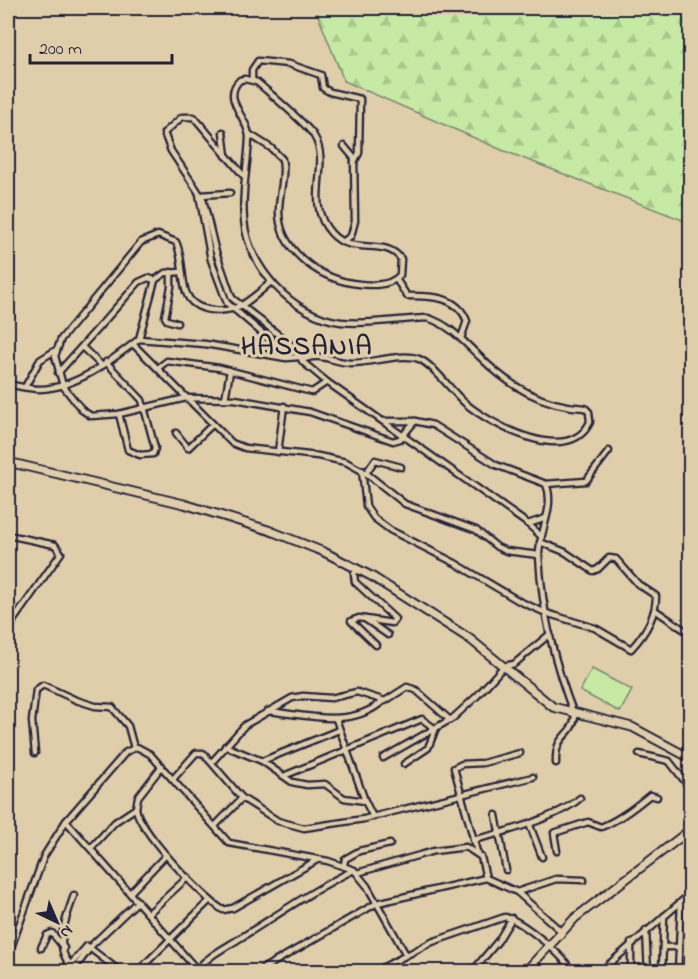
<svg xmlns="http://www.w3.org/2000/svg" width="698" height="979" viewBox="0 0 698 979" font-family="'Indie Flower',sans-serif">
  <defs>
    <pattern id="forest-firs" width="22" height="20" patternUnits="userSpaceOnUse" patternTransform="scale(1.5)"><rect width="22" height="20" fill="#c6eaa4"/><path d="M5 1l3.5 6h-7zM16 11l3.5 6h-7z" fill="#aac88e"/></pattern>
  </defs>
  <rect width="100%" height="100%" fill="#e0ceab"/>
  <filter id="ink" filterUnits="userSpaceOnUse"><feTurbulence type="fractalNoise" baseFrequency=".0167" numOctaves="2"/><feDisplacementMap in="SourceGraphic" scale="12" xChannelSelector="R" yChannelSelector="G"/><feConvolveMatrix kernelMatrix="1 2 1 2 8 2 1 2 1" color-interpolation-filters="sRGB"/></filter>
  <g filter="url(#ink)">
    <polygon fill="url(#forest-firs)" stroke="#748670" stroke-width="1.5" points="315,8 683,8 690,26 690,223 502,150 344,81"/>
    <polygon fill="#c6eaa4" stroke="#748670" stroke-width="1.5" points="592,669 632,690 620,712 580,691"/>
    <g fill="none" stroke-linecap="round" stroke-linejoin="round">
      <defs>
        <g id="street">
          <polyline points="252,80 252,70 258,61 289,64 321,75 323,88 330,92 360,99 359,153 354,162"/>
          <polyline points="223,132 226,156"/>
          <path d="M249 134 271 148 282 159C286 175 279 193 279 210 278 249 317 277 352 283 368 285 388 288 400 275L401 259C384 236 352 257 331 233 303 202 332 165 314 136 309 126 267 91 257 82L245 79 240 80C220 99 250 119 249 138 248 166 241 192 244 220 248 268 293 316 341 322 370 325 399 319 428 318 450 325 463 341 479 356 509 386 542 406 585 408L589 412 590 422C569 467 491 425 465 403 452 392 434 365 419 359 402 352 369 364 350 363 334 362 316 351 302 361"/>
          <polyline points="243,175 194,117 182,117 164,133 171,151 203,199 215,249 232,298 294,347 304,363 327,382 528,524"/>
          <polyline points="199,194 211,260 227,303 269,339 290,352 295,352"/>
          <polyline points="201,195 230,193"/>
          <polyline points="342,242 351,236 355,221 354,158 344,146"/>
          <polyline points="171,272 171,287 165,317 167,320 177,323"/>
          <path d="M396 279 407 296C430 296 457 295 467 321L461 338"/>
          <path d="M271 282C262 290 252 299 242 305 224 314 193 313 186 292 181 276 183 257 176 242L158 235 141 242 61 339 55 356 63 386 82 410 91 416 119 414 186 398 235 399 310 412 393 441 400 439 415 421"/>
          <polyline points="139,339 205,344 286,358 299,357"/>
          <polyline points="133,344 232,443 245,448 318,456 346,462 366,473 405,504 476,530 497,547 506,551 539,555"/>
          <polyline points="82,347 101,365"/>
          <polyline points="106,362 142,400 155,448 153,454 140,455 128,450 119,414"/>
          <polyline points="158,368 167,361 220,368 312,392 327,382"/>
          <polyline points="58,373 139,282 148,278 155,280"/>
          <path d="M8 384C18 386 29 389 40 389 76 388 111 361 139 339L155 280 165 273 182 272"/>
          <polyline points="25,387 40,360 56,350"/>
          <polyline points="225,399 230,371"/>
          <path d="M383 421H415L433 425 496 465 546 484C556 507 538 533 539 556 542 611 555 667 575 717 571 739 555 732 556 763"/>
          <polyline points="176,433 188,448 212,425"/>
          <polyline points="278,452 284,406"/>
          <path d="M362 470 366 506 374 518 390 530 455 563 519 601 546 613 595 628 631 649C644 635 656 616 656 596L638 584 616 559 609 558 598 569 593 571 565 552 540 542"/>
          <polyline points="366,473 375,460 401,467"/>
          <polyline points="546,484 586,481 609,451"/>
          <polyline points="8,535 55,545 61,553 13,621 8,644"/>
          <polyline points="541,536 528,524 546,518"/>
          <polyline points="357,569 354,574 355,582 395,619 392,623 359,618 351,621 376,645"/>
          <polyline points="655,610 683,629"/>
          <polyline points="365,619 388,635"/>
          <path d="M268 711C306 715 351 729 383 701"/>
          <polyline points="336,719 365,801"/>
          <polyline points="225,746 262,761 292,782 307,785 325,784 344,798 365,801 373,817"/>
          <polyline points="35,753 32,721 36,690 43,685 76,700 95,706 112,707 128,726 134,748"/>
          <polyline points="639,754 669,761 690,788"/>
          <polyline points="383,758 453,718 477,696 504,666 514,664 550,634"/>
          <polyline points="262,761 339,730"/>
          <polyline points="212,762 245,725 292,698 303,696 331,698 357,692 385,701 407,687 416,690 450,720"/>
          <polyline points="404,764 428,748 436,728"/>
          <polyline points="286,775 422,719 434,728"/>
          <polyline points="173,779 196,753 203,753 242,798 278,821 304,828 364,819 533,777"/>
          <path d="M136 808C138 830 203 898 223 910L233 908 317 860"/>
          <polyline points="496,815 506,870"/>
          <polyline points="66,821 199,972"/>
          <polyline points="529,823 542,857"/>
          <polyline points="215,826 242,798"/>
          <path d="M473 840C500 834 560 817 580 798"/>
          <polyline points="91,848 115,822 136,808 138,797 162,766"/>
          <path d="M557 851 554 833 588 822 601 827C619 820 635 807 650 795L657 797"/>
          <polyline points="477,852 454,768 462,764 483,763 520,753"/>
          <polyline points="344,865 345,859 359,851 390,844"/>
          <polyline points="357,873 434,851 466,847 481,857 486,878"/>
          <polyline points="517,892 556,879 584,880"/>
          <polyline points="130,893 166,855"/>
          <polyline points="149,913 188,877"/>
          <polyline points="646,930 648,972"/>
          <polyline points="631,943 631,972"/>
          <polyline points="87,946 121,972"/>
          <polyline points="663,947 679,947"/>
          <polyline points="41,948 47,935 52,933 64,948"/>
          <polyline points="8,956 44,856 66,821 126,752 137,747 150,754 229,843 328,861 354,870 367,886 405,953"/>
          <path d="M69 963C53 945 68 914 74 895"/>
          <path d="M197 969C211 954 225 948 242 937 279 914 314 889 354 870"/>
          <polyline points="64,972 87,946"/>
          <polyline points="72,972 93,944 138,901"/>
          <polyline points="137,972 210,900"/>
          <polyline points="257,972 377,903 486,878 517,892 562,932"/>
          <path d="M374 972 432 942 505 917C521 920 565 956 572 972"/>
          <polyline points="472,972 498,941 512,918"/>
          <polyline points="600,972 690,894"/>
          <polyline points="662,972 664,916"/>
          <polyline points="678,972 681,903"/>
        </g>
        <g id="secondary">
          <polyline points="8,462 184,504 268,530 324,552 371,576 470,639 553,707 632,727 690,758"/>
          <polyline points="525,972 575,918 690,830"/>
        </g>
      </defs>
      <use href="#street" stroke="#22223b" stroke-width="9"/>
      <use href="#secondary" stroke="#22223b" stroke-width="11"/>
      <use href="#street" stroke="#e0ceab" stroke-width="4.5"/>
      <use href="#secondary" stroke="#e0ceab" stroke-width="7"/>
    </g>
  </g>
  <g text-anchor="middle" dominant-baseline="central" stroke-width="6" stroke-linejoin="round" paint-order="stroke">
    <g font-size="26" font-weight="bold" letter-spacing="1.5" fill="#22223b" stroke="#e0ceab">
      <text x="307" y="348">HASSANIA</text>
    </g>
  </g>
  <rect width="698" height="979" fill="none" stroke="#e0ceab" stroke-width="30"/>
  <rect x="15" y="15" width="668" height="949" fill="none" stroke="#22223b" stroke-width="2" filter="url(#ink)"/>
  <g transform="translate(57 922) rotate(136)" stroke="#e0ceab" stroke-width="4.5" paint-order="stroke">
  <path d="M0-4.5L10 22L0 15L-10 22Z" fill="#22223b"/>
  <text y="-9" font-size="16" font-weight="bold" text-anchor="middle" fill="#22223b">N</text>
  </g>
  <path d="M30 54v9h142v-9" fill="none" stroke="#22223b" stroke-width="3"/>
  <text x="39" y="54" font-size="18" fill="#22223b" stroke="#e0ceab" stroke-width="4.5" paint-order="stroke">200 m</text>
</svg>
